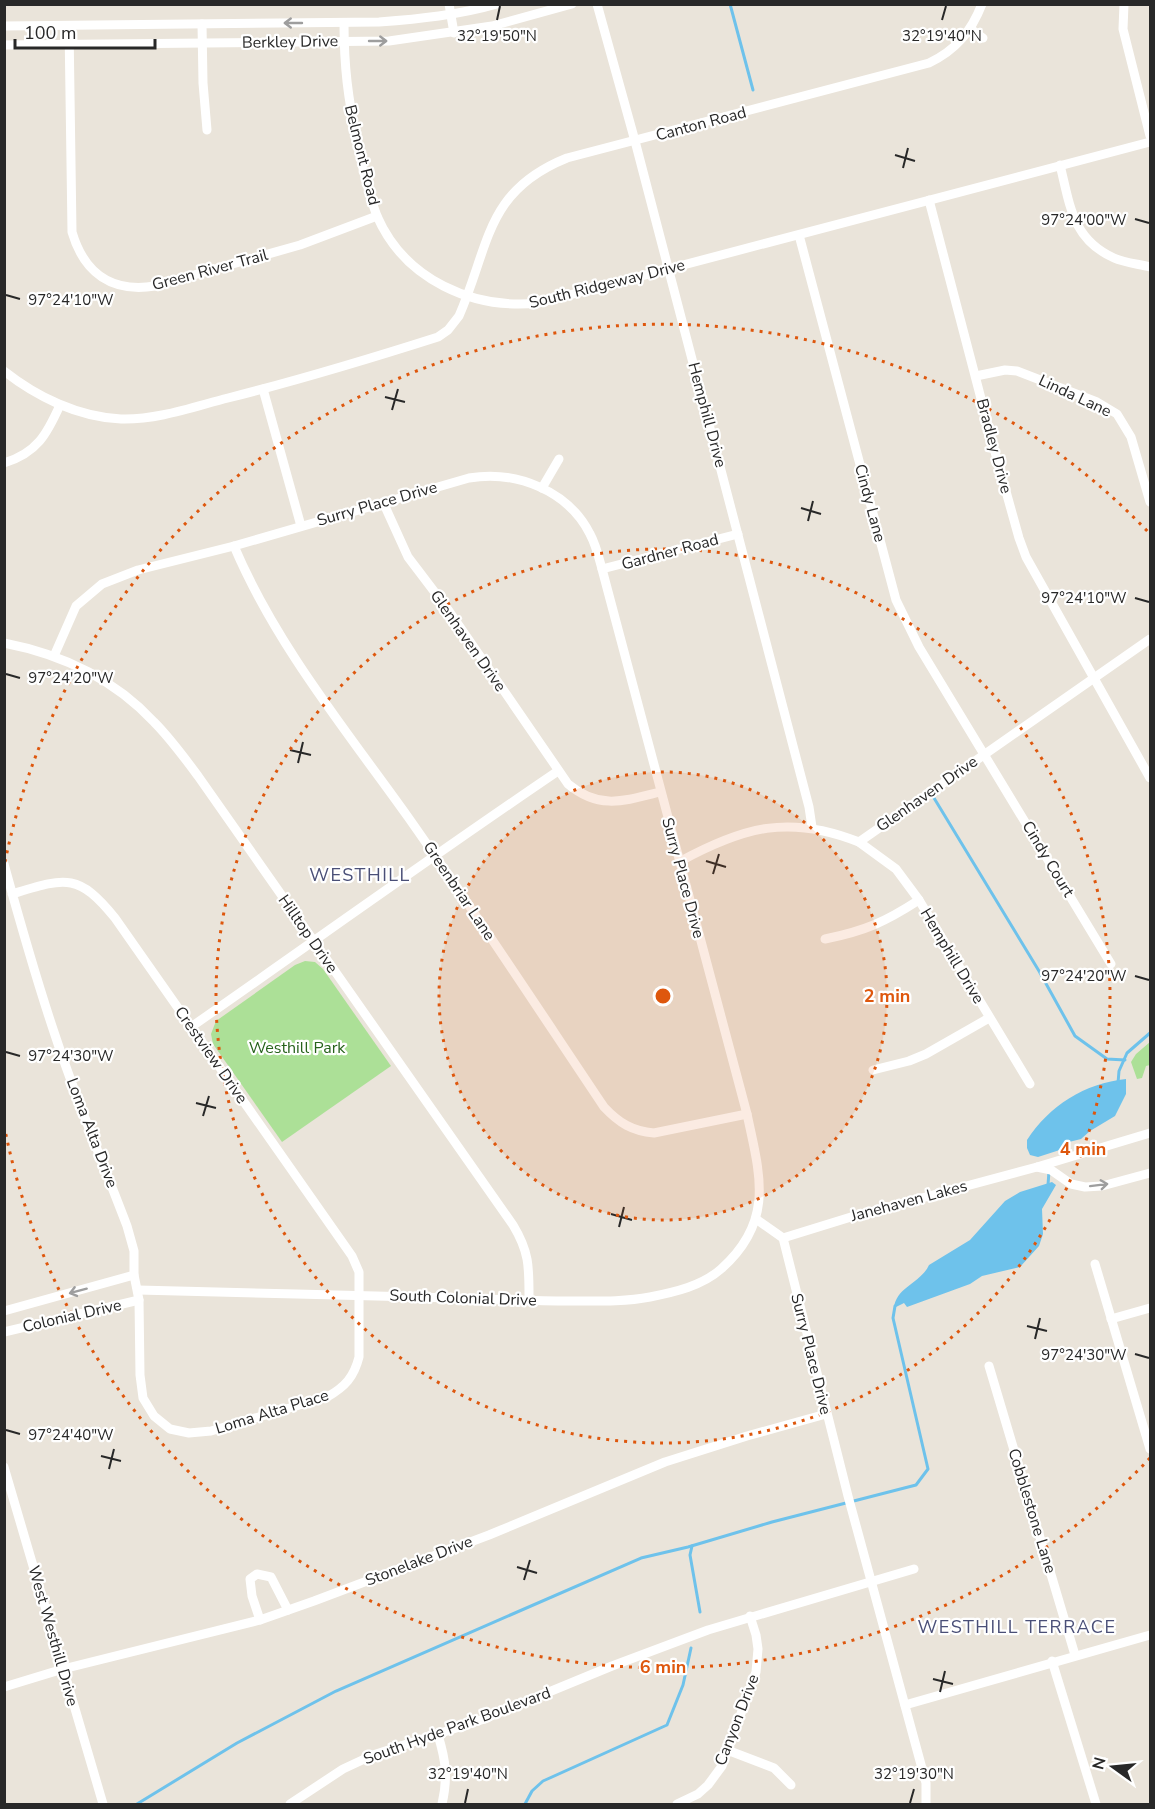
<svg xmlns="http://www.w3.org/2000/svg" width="1155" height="1809" viewBox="0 0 1155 1809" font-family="'Nunito Sans',sans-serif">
  <rect width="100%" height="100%" fill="#eae4da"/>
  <g fill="#ace097">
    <polygon points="305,961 315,962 323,969 391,1066 282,1142 213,1044 211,1034 216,1021 295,965"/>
    <polygon points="1150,1042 1150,1065 1146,1066 1142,1078 1137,1079 1131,1062 1136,1054"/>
  </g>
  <g fill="#6ec2eb">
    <path d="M1126 1079V1094L1115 1116 1090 1131 1081 1139 1069 1142V1147L1038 1157 1030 1155 1027 1148V1140C1049 1106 1085 1083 1126 1079Z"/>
    <path d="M1052 1182 1056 1185 1042 1209 1043 1234 1039 1246 1020 1267 982 1276 970 1284 907 1307 904 1303 894 1308C896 1287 921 1283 929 1265L970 1240 1005 1201 1020 1192Z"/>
  </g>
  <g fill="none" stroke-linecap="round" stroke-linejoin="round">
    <g stroke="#6ec2eb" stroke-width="3">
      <polyline points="730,4 753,90"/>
      <polyline points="934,798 1039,971 1075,1036 1107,1059 1125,1060"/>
      <polyline points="1118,1083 1119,1071 1127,1053 1150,1033"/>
      <polyline points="1048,1185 1049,1171"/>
      <polyline points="692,1546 690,1555 700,1612"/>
      <polyline points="137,1804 237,1743 336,1691 641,1558 688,1547 772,1522 916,1485 928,1469 893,1318 895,1306"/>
      <polyline points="525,1804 532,1791 543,1781 667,1725 683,1685 691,1648"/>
    </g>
    <g stroke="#fff" stroke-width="9">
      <polyline points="449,4 454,33"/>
      <polyline points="597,4 635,141 809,807 812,827"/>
      <polyline points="1124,4 1123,29 1150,136"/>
      <path d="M344 23C344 67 348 98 357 141 362 166 368 192 377 216 405 280 473 310 539 303L1150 142"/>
      <polyline points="202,24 203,83 207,130"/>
      <path d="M4 26 379 22C419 19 459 15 497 4"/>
      <path d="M69 26 72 232C84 273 112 293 155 286L300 245 377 216"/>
      <polyline points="971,29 983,38"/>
      <polyline points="4,45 389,41 492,26 572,4"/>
      <path d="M1060 165C1070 205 1072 239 1114 258 1125 263 1139 264 1150 267"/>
      <polyline points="929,200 995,452 1019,538 1026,557 1150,778"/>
      <polyline points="799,235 896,600 919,647 1111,964"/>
      <path d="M4 371C37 397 78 417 121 419 157 420 193 407 228 398 299 380 369 359 438 337L448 330 459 316C490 245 485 191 567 158L929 63C956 50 971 32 982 4"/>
      <polyline points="976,376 1005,370 1017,371 1097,402 1117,414 1131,437 1150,502"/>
      <polyline points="263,389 301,526"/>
      <path d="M4 463C37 453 47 434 60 405"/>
      <polyline points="542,488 559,459"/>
      <path d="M383 502 408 557 449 611 568 784C599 810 624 801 660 792"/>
      <path d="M234 546C276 645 346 730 408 817 475 912 539 1010 604 1107 619 1123 632 1131 654 1133L747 1114"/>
      <polyline points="602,569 738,534"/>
      <path d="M4 643C61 654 114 679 154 722 170 738 184 757 198 776L513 1225C530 1253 529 1268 529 1301"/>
      <path d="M54 656 76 606 102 584 138 570 234 546 469 478C515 470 568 490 590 534 596 545 599 558 602 569L747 1114C760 1175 775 1221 721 1269 702 1286 675 1292 650 1297 624 1302 596 1301 569 1301 531 1301 493 1299 455 1298 349 1295 244 1293 138 1290"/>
      <polyline points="859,842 896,869 919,900 1030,1084"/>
      <path d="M679 862C743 827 789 814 859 842L1150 639"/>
      <path d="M4 864C20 922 36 979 55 1035 76 1099 103 1163 127 1226L134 1251V1275L139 1300 140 1375 143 1398 154 1416 170 1429 189 1433 211 1431 327 1397C345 1387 354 1377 359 1357V1272L352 1256 115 918C78 872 65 878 12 894"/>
      <path d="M825 939C865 931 885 922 919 900"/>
      <path d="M191 1027C313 942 434 855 558 771"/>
      <polyline points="873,1070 909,1061 926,1054 989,1018"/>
      <polyline points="1037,1167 1051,1170 1071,1184 1085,1187 1102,1186 1150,1173"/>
      <polyline points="756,1219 783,1238 848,1496 926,1783 926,1804"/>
      <polyline points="783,1238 851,1217 1037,1167 1150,1133"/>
      <polyline points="1095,1264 1150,1449"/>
      <polyline points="4,1311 134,1275"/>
      <polyline points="1111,1319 1150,1308"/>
      <polyline points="4,1332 139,1300"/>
      <polyline points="989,1366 1075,1655"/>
      <polyline points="4,1467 103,1804"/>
      <polyline points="260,1620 252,1596 250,1579 257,1574 271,1577 288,1610"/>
      <polyline points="1052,1661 1096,1804"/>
      <polyline points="4,1687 63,1669 260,1620 314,1601 489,1535 665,1462 747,1436 826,1414"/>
      <polyline points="905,1705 1150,1635"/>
      <path d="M438 1735C446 1761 448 1778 442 1804"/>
      <polyline points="727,1750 774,1768 791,1785"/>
      <polyline points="290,1804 343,1769 373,1755 481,1720 612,1666 708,1630 914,1569"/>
      <polyline points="677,1804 698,1794 708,1785 722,1766 756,1672 758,1649 756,1635 750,1616"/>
    </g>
  </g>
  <defs><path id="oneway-shaft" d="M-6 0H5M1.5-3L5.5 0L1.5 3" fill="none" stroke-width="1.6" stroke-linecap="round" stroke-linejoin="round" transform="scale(1.5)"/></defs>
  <g stroke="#9e9e9e">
    <use href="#oneway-shaft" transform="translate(293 23) rotate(180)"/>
    <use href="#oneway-shaft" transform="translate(378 41)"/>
    <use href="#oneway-shaft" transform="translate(1099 1185) rotate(-7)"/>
    <use href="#oneway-shaft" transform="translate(78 1291) rotate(165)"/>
  </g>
  <path fill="none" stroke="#282828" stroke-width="2" d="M497 20 500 6M942 20 946 6M895 155 915 161M903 168 908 148M1135 219 1149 223M6 295 20 299M385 397 405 402M392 410 398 389M801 508 821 514M808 521 813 501M1135 598 1149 602M6 674 20 678M290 750 311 755M298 763 303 742M706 861 726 867M713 874 719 854M1135 976 1149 980M6 1052 20 1056M196 1103 216 1108M203 1116 209 1096M611 1214 632 1220M619 1227 624 1207M1027 1326 1047 1331M1035 1339 1040 1318M1135 1354 1149 1358M6 1430 20 1434M101 1456 121 1461M109 1469 114 1449M517 1567 537 1573M524 1580 530 1560M933 1679 953 1684M940 1692 945 1671M465 1803 468 1789M910 1803 914 1789"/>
  <circle cx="663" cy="996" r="224" fill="#de570d" fill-opacity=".12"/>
  <g fill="none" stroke="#de570d" stroke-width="3" stroke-dasharray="3 6">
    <circle cx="663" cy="996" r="224"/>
    <circle cx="663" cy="996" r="447"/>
    <path d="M1150 1458A671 671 0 0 1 5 1130M5 862A671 671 0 0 1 1150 534"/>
  </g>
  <g text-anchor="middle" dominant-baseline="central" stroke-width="4.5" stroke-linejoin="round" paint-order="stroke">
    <g font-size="16" fill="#282828" stroke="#fff">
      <text transform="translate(290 42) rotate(-1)">Berkley Drive</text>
      <text transform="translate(701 124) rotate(-15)">Canton Road</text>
      <text transform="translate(362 155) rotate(76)">Belmont Road</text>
      <text transform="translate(210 270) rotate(-15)">Green River Trail</text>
      <text transform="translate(607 284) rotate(-14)">South Ridgeway Drive</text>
      <text transform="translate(1075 396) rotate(25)">Linda Lane</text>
      <text transform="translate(707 415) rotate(75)">Hemphill Drive</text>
      <text transform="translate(994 446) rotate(75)">Bradley Drive</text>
      <text transform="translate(870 503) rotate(75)">Cindy Lane</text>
      <text transform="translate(377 504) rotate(-16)">Surry Place Drive</text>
      <text transform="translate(670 552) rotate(-15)">Gardner Road</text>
      <text transform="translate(468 641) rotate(55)">Glenhaven Drive</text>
      <text transform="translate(927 794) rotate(-35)">Glenhaven Drive</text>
      <text transform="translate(1048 859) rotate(59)">Cindy Court</text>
      <text transform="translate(683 878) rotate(75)">Surry Place Drive</text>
      <text transform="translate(459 891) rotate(56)">Greenbriar Lane</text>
      <text transform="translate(308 934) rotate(55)">Hilltop Drive</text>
      <text transform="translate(952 956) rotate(59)">Hemphill Drive</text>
      <text transform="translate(211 1055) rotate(55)">Crestview Drive</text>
      <text transform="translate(92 1133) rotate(69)">Loma Alta Drive</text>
      <text transform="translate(909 1201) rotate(-15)">Janehaven Lakes</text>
      <text transform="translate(463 1298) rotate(2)">South Colonial Drive</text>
      <text transform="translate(72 1316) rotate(-13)">Colonial Drive</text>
      <text transform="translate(811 1354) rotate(76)">Surry Place Drive</text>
      <text transform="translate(272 1412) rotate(-17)">Loma Alta Place</text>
      <text transform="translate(1032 1511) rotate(73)">Cobblestone Lane</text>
      <text transform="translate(419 1561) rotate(-21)">Stonelake Drive</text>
      <text transform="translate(53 1636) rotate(74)">West Westhill Drive</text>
      <text transform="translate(737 1720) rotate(-69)">Canyon Drive</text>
      <text transform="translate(457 1726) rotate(-20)">South Hyde Park Boulevard</text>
    </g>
    <g font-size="16" fill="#26621b" stroke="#fff">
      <text x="297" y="1048">Westhill Park</text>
    </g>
    <g font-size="18" letter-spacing="1.5" fill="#4a4f77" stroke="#fff">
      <text x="360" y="875">WESTHILL</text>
      <text x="1017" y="1627">WESTHILL TERRACE</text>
    </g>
  </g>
  <g font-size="15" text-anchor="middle" fill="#282828" stroke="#fff" stroke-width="4.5" stroke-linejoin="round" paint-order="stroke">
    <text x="497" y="41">32°19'50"N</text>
    <text x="942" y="41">32°19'40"N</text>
    <text x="1084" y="225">97°24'00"W</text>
    <text x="71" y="305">97°24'10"W</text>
    <text x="1084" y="603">97°24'10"W</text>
    <text x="71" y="683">97°24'20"W</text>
    <text x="1084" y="981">97°24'20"W</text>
    <text x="71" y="1061">97°24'30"W</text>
    <text x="1084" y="1360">97°24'30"W</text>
    <text x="71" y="1440">97°24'40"W</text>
    <text x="468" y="1779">32°19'40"N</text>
    <text x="914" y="1779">32°19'30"N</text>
  </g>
  <circle cx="663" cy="996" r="9" fill="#de570d" stroke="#fff" stroke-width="3"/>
  <g font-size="18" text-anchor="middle" font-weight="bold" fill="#de570d" stroke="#fff" stroke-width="4.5" stroke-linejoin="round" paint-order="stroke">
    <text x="887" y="1002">2 min</text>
    <text x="1083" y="1155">4 min</text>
    <text x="663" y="1673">6 min</text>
  </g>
  <rect width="1155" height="1809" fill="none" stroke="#282828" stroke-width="12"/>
  <g transform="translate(1113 1767) rotate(285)" stroke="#ffffff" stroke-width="4.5" paint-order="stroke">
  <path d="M0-4.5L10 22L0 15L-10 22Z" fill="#282828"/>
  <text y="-9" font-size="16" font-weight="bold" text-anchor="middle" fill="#282828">N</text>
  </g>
  <path d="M15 39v9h140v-9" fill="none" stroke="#282828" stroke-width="3"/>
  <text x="24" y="39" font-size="18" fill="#282828" stroke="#ffffff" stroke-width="4.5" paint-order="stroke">100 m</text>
</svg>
